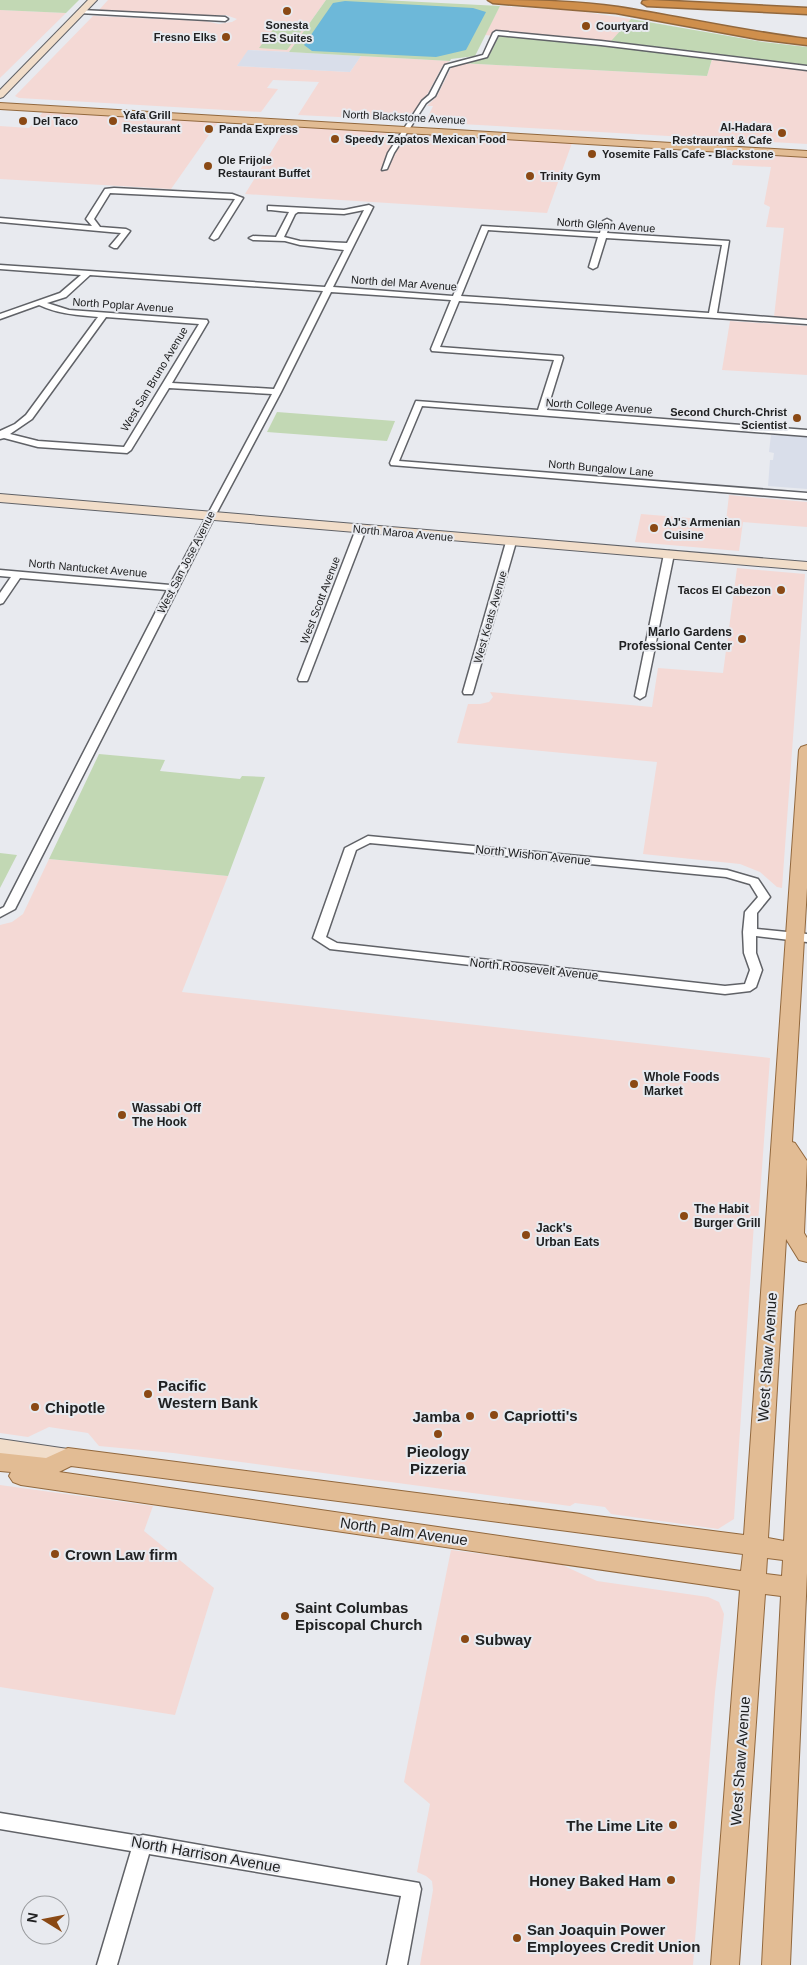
<svg xmlns="http://www.w3.org/2000/svg" width="807" height="1965" viewBox="0 0 807 1965" font-family="Arial,sans-serif">
  <rect width="100%" height="100%" fill="#e8eaef"/>
  <g fill="#f4d9d5">
    <polygon points="108,0 326,0 289,52 249,50 237,66 350,72 361,56 450,61 443,65 427,95 421,100 415,111 411,113 408,119 400,120 298,115 319,82 273,80 267,88 278,89 261,112 19,98 15,96 93,16 205,21 219,24 232,22 237,19 226,15 209,16 99,10"/>
    <polygon points="500,6 578,11 631,19 606,47 485,35"/>
    <polygon points="0,10 66,13 0,78"/>
    <polygon points="712,59 807,70 807,144 426,122 421,119 428,117 433,106 427,106 437,96 452,66 460,63 707,76"/>
    <polygon points="43,112 218,122 171,189 0,179 0,126 29,128"/>
    <polygon points="287,126 391,132 396,135 419,134 572,143 547,213 245,194"/>
    <polygon points="722,152 807,157 807,319 774,317 784,228 766,227 770,207 764,204 771,167 732,165 733,160 720,159"/>
    <polygon points="730,321 807,326 807,375 722,370"/>
    <polygon points="729,495 807,502 807,527 743,522 739,551 635,542 641,514 726,521"/>
    <polygon points="737,568 805,574 782,888 777,887 760,872 740,864 643,854 657,762 457,743 468,704 480,704 489,702 493,697 490,692 652,707 658,668 723,673"/>
    <polygon points="49,859 228,876 182,992 770,1058 758,1223 754,1223 734,1519 718,1529 611,1514 605,1507 575,1503 570,1506 173,1453 99,1446 88,1433 49,1427 28,1437 0,1433 0,925 12,922 23,914"/>
    <polygon points="0,1485 153,1506 144,1531 214,1588 175,1715 0,1687"/>
    <polygon points="451,1550 560,1564 597,1581 708,1597 719,1602 724,1614 715,1692 693,1965 420,1965 433,1890 432,1881 426,1876 417,1872 430,1804 404,1782"/>
  </g>
  <g fill="#d9deea">
    <polygon points="248,50 289,52 361,56 350,72 237,66"/>
    <polygon points="771,435 807,437 807,489 768,486 770,460 773,460 774,453 769,452"/>
  </g>
  <g fill="#c2d8b4">
    <polygon points="0,0 79,0 66,13 0,10"/>
    <polygon points="326,0 382,0 500,6 475,56 451,59 450,61 289,52"/>
    <polygon points="631,19 763,42 807,47 807,65 611,41"/>
    <polygon points="278,23 306,25 287,50 259,48"/>
    <polygon points="499,36 607,46 712,59 707,76 460,63 488,58"/>
    <polygon points="277,412 395,421 387,441 267,432"/>
    <polygon points="99,754 165,760 160,771 240,779 242,776 265,777 228,876 49,859"/>
    <polygon points="0,853 17,855 0,888"/>
  </g>
  <polygon fill="#6db8d9" points="345,1 473,8 486,12 466,50 436,57 312,51 304,45 333,3"/>
  <g fill="none" stroke-linecap="round" stroke-linejoin="round">
    <defs>
      <g id="minor">
        <polygon points="81,10 225,17 228,19 225,21 79,13"/>
        <polygon points="496,31 601,41 807,66 807,70 601,45 498,35 487,57 449,67 435,96 426,103 394,153 387,169 382,170 388,153 422,101 429,95 445,65 483,55 493,33"/>
        <polygon points="114,188 232,194 243,198 218,238 214,240 210,238 235,199 110,193 94,219 100,227 126,229 130,231 117,248 114,248 110,246 121,233 0,222 0,218 92,226 86,219 105,189"/>
        <path d="M369 205 373 207 333 287 453 296 482 226 600 233 603 221 607 219 611 221 607 233 729 241 717 313 807 320V324L459 301 440 347 562 356 563 358 547 410 807 430V436L422 406 399 461 807 493V499L391 465 390 463 416 401 538 410 554 360 432 351 431 349 451 300 331 292 281 392 215 516 15 909 0 917V909L4 907 167 590 20 578 3 603 0 604V593L11 577 0 576V570L170 585 272 394 169 388 131 450 127 453 38 447 4 438 0 439V431L15 424 26 415 98 317C78 315 58 314 39 305L0 319V314L60 293 81 275 0 269V265L325 287 344 250 300 245 285 241 253 240 249 238 253 236 276 237 289 212 271 210H268V206L344 210ZM364 210 347 243 300 241 284 237 295 214 298 212 344 214ZM488 230 598 237 589 267 593 269 597 267 606 238 722 245 709 313 461 296ZM90 275 323 291 274 389 172 383 208 322 207 320 69 310 47 303 66 297ZM106 317 199 324 124 447 38 441 10 434 32 419Z"/>
        <polygon points="361,526 366,529 308,679 307,681 299,681 298,679 356,529"/>
        <polygon points="511,539 516,542 473,692 472,694 464,694 463,692 506,542"/>
        <polygon points="669,551 674,554 645,696 640,699 635,696 664,554"/>
        <path d="M368 836 727 870 758 879 770 897 757 913V929L807 934V942L756 936V953L762 970 756 987 750 991 725 994 330 949 313 938 345 848ZM370 843 726 877 750 884 758 897 745 912 743 932 744 953 750 970 745 984 725 986 337 943 326 937 356 850Z"/>
        <polygon points="0,1813 140,1836 143,1835 419,1883 421,1889 407,1965 387,1965 401,1896 149,1854 117,1965 97,1965 131,1851 0,1829"/>
      </g>
      <g id="secondary">
        <polygon points="88,0 97,0 3,97 0,98 0,90"/>
        <polygon points="0,494 807,562 807,570 0,502"/>
        <polygon points="0,1439 68,1449 76,1451 79,1457 76,1463 68,1465 0,1455"/>
      </g>
      <g id="primary">
        <polygon points="0,103 807,151 807,157 0,109"/>
        <path d="M807 745V888L792 1142 795 1143 807 1161 804 1233 807 1238V1262L799 1260 786 1239 768 1538 784 1541 796 1312 799 1306 807 1304V1573L790 1965H762L781 1596 765 1594 739 1965H711L740 1590 21 1485 13 1482 9 1476 11 1472 0 1471V1453L46 1458 68 1448 744 1535 799 750 801 747ZM71 1466 743 1554 741 1571 59 1472ZM767 1558 783 1560 782 1576 766 1574Z"/>
      </g>
      <g id="motorway">
        <path d="M488 0C531 0 575 1 618 7 681 17 743 31 807 39V45L758 39 616 13 493 3Z"/>
        <polygon points="650,0 807,8 807,14 647,6 642,3 643,1"/>
      </g>
    </defs>
    <use href="#minor" stroke="#606267" stroke-width="3"/>
    <use href="#secondary" stroke="#606267" stroke-width="2"/>
    <use href="#primary" stroke="#92683d" stroke-width="2"/>
    <use href="#motorway" stroke="#92683d" stroke-width="3"/>
    <use href="#minor" fill="#fff" fill-rule="evenodd"/>
    <use href="#secondary" fill="#f1ddc9" fill-rule="evenodd"/>
    <use href="#primary" fill="#e2bc94" fill-rule="evenodd"/>
    <use href="#motorway" fill="#cf8f4c" fill-rule="evenodd"/>
  </g>
  <g fill="#8a4914" stroke="#e8eaef" stroke-width="2">
    <circle cx="287" cy="11" r="5"/>
    <circle cx="586" cy="26" r="5"/>
    <circle cx="226" cy="37" r="5"/>
    <circle cx="23" cy="121" r="5"/>
    <circle cx="113" cy="121" r="5"/>
    <circle cx="209" cy="129" r="5"/>
    <circle cx="782" cy="133" r="5"/>
    <circle cx="335" cy="139" r="5"/>
    <circle cx="592" cy="154" r="5"/>
    <circle cx="208" cy="166" r="5"/>
    <circle cx="530" cy="176" r="5"/>
    <circle cx="797" cy="418" r="5"/>
    <circle cx="654" cy="528" r="5"/>
    <circle cx="781" cy="590" r="5"/>
    <circle cx="742" cy="639" r="5"/>
    <circle cx="634" cy="1084" r="5"/>
    <circle cx="122" cy="1115" r="5"/>
    <circle cx="684" cy="1216" r="5"/>
    <circle cx="526" cy="1235" r="5"/>
    <circle cx="148" cy="1394" r="5"/>
    <circle cx="35" cy="1407" r="5"/>
    <circle cx="494" cy="1415" r="5"/>
    <circle cx="470" cy="1416" r="5"/>
    <circle cx="438" cy="1434" r="5"/>
    <circle cx="55" cy="1554" r="5"/>
    <circle cx="285" cy="1616" r="5"/>
    <circle cx="465" cy="1639" r="5"/>
    <circle cx="673" cy="1825" r="5"/>
    <circle cx="671" cy="1880" r="5"/>
    <circle cx="517" cy="1938" r="5"/>
  </g>
  <g text-anchor="middle" dominant-baseline="central" stroke-width="4" stroke-linejoin="round" paint-order="stroke">
    <g font-size="11" font-weight="bold" fill="#202122" stroke="#e8eaef" text-anchor="start">
      <text x="287" y="25" text-anchor="middle">Sonesta<tspan x="287" dy="13">ES Suites</tspan></text>
      <text x="596" y="26">Courtyard</text>
      <text x="216" y="37" text-anchor="end">Fresno Elks</text>
      <text x="123" y="115">Yafa Grill<tspan x="123" dy="13">Restaurant</tspan></text>
      <text x="33" y="121">Del Taco</text>
      <text x="772" y="127" text-anchor="end">Al-Hadara<tspan x="772" dy="13">Restraurant &amp; Cafe</tspan></text>
      <text x="219" y="129">Panda Express</text>
      <text x="345" y="139">Speedy Zapatos Mexican Food</text>
      <text x="602" y="154">Yosemite Falls Cafe - Blackstone</text>
      <text x="218" y="160">Ole Frijole<tspan x="218" dy="13">Restaurant Buffet</tspan></text>
      <text x="540" y="176">Trinity Gym</text>
      <text x="787" y="412" text-anchor="end">Second Church-Christ<tspan x="787" dy="13">Scientist</tspan></text>
      <text x="664" y="522">AJ's Armenian<tspan x="664" dy="13">Cuisine</tspan></text>
      <text x="771" y="590" text-anchor="end">Tacos El Cabezon</text>
    </g>
    <g font-size="11" fill="#202122" stroke="#e8eaef">
      <text transform="translate(404 117) rotate(3)">North Blackstone Avenue</text>
      <text transform="translate(606 225) rotate(4)">North Glenn Avenue</text>
      <text transform="translate(404 283) rotate(4)">North del Mar Avenue</text>
      <text transform="translate(123 305) rotate(4)">North Poplar Avenue</text>
      <text transform="translate(154 379) rotate(-59)">West San Bruno Avenue</text>
      <text transform="translate(599 406) rotate(4)">North College Avenue</text>
      <text transform="translate(601 468) rotate(5)">North Bungalow Lane</text>
      <text transform="translate(403 533) rotate(5)">North Maroa Avenue</text>
      <text transform="translate(186 562) rotate(-63)">West San Jose Avenue</text>
      <text transform="translate(88 568) rotate(5)">North Nantucket Avenue</text>
      <text transform="translate(320 600) rotate(-69)">West Scott Avenue</text>
      <text transform="translate(490 617) rotate(-74)">West Keats Avenue</text>
    </g>
    <g font-size="12" font-weight="bold" fill="#202122" stroke="#e8eaef" text-anchor="start">
      <text x="732" y="632" text-anchor="end">Marlo Gardens<tspan x="732" dy="14">Professional Center</tspan></text>
      <text x="644" y="1077">Whole Foods<tspan x="644" dy="14">Market</tspan></text>
      <text x="132" y="1108">Wassabi Off<tspan x="132" dy="14">The Hook</tspan></text>
      <text x="694" y="1209">The Habit<tspan x="694" dy="14">Burger Grill</tspan></text>
      <text x="536" y="1228">Jack's<tspan x="536" dy="14">Urban Eats</tspan></text>
    </g>
    <g font-size="12" fill="#202122" stroke="#e8eaef">
      <text transform="translate(533 855) rotate(6)">North Wishon Avenue</text>
      <text transform="translate(534 969) rotate(6)">North Roosevelt Avenue</text>
    </g>
    <g font-size="15" fill="#202122" stroke="#e8eaef">
      <text transform="translate(767 1357) rotate(-86)">West Shaw Avenue</text>
      <text transform="translate(404 1531) rotate(8)">North Palm Avenue</text>
      <text transform="translate(740 1761) rotate(-86)">West Shaw Avenue</text>
      <text transform="translate(206 1854) rotate(10)">North Harrison Avenue</text>
    </g>
    <g font-size="15" font-weight="bold" fill="#202122" stroke="#e8eaef" text-anchor="start">
      <text x="158" y="1385">Pacific<tspan x="158" dy="17">Western Bank</tspan></text>
      <text x="45" y="1407">Chipotle</text>
      <text x="504" y="1415">Capriotti's</text>
      <text x="460" y="1416" text-anchor="end">Jamba</text>
      <text x="438" y="1451" text-anchor="middle">Pieology<tspan x="438" dy="17">Pizzeria</tspan></text>
      <text x="65" y="1554">Crown Law firm</text>
      <text x="295" y="1607">Saint Columbas<tspan x="295" dy="17">Episcopal Church</tspan></text>
      <text x="475" y="1639">Subway</text>
      <text x="663" y="1825" text-anchor="end">The Lime Lite</text>
      <text x="661" y="1880" text-anchor="end">Honey Baked Ham</text>
      <text x="527" y="1929">San Joaquin Power<tspan x="527" dy="17">Employees Credit Union</tspan></text>
    </g>
  </g>
  <g transform="translate(45 1920) rotate(280)"><circle r="24" fill="#e8eaef" stroke="#989a9d"/>
  <path d="M0-4L9 19L0 12L-9 19Z" fill="#8a4914"/>
  <text y="-8" font-size="14" font-weight="bold" text-anchor="middle" fill="#202122">N</text>
  </g>
</svg>
